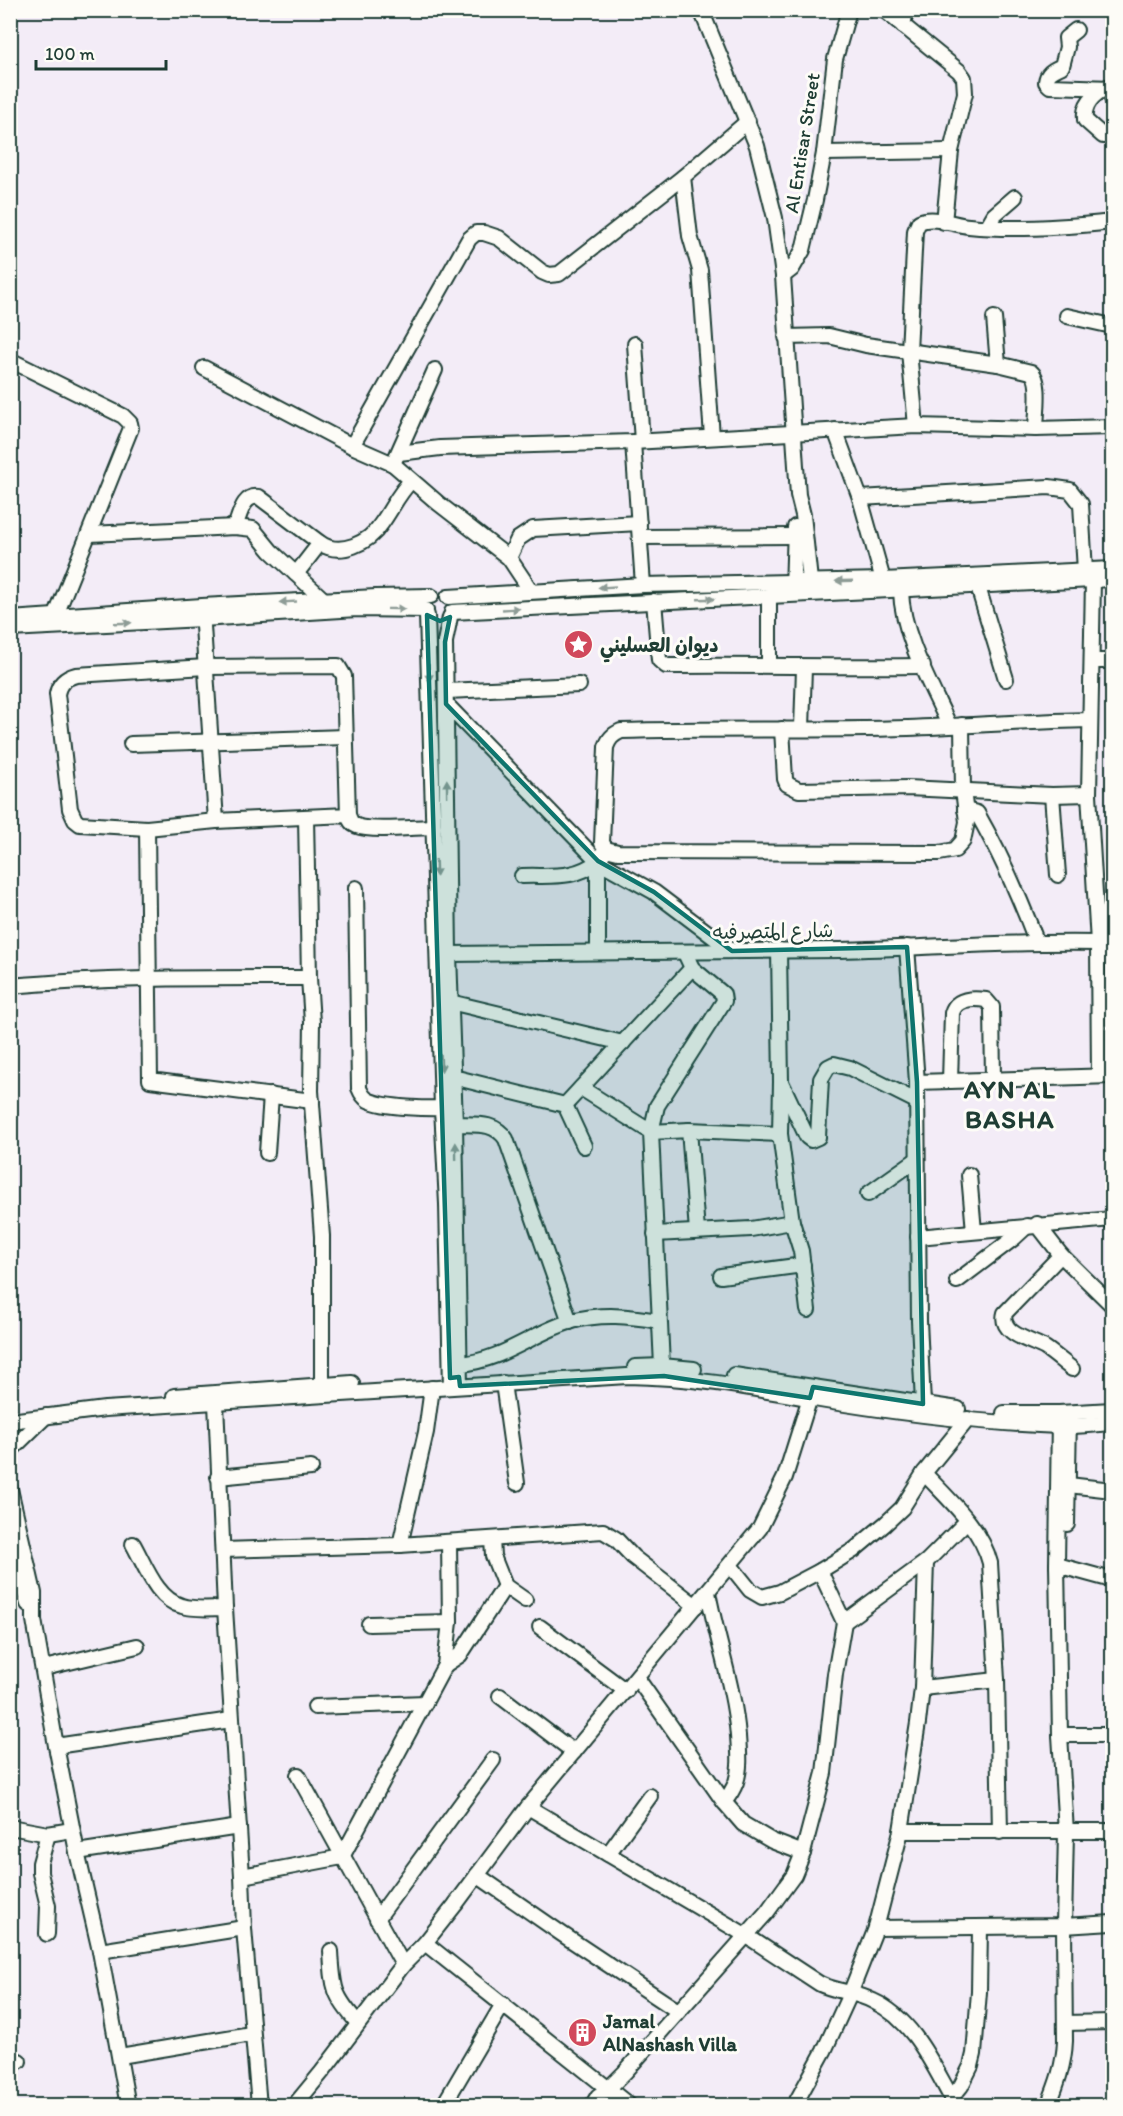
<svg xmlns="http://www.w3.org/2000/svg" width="1123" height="2116" viewBox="0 0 1123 2116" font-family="Itim,'Playpen Sans Arabic',sans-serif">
  <rect width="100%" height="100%" fill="#f3ecf7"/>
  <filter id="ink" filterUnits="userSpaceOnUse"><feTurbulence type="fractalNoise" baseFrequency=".0167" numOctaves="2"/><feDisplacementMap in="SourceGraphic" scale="12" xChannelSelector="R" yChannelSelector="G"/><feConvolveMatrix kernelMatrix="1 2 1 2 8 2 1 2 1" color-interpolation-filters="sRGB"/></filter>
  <g filter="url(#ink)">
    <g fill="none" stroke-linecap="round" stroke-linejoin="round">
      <defs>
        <g id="minor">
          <polyline points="701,10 757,146 775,218 783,276 798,495 803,515 811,590"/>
          <polyline points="884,10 959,71 964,78 965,93 951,151 944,222"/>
          <polyline points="903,26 906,10"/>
          <path d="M1076 30 1066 38 1067 47 1062 66C1054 70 1047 72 1046 82L1050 86 1112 88"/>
          <path d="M1103 136 1085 120C1083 104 1093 95 1107 87L1112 98"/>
          <polyline points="824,153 951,151"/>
          <polyline points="987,227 994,215 1015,197"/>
          <polyline points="783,276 792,269 803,250 815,200 824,153 835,59 849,10"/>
          <polyline points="1067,316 1112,326"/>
          <polyline points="994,318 998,364"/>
          <path d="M786 337 829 336 866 345 998 364 1031 372C1042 380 1036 415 1036 429"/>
          <polyline points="635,344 642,441"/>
          <polyline points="10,360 123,416 130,423 131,428 56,615"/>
          <polyline points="204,368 352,446 393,464 435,370"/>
          <path d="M916 426 909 351 915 231 919 222C934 215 954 225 969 226 1016 231 1066 227 1112 222"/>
          <polyline points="835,430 860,498 883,580"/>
          <polyline points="712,437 700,270 690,236 683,177 748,121"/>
          <polyline points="633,442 643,585"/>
          <polyline points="352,446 469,239 476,233 484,233 499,238 542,272 549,275 559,274 683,177"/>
          <polyline points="399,453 440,448 633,442 916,426 1036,429 1112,427"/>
          <polyline points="393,464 438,503 509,558 531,591"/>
          <polyline points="860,498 1049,487 1070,490 1081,504 1085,571"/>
          <path d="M235 527C240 515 243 494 259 497L320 543 296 574"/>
          <polyline points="90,534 235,527 253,529 271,551 324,600"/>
          <polyline points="640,537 795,536"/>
          <path d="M320 543C340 557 369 543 381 524 392 509 398 494 411 481"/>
          <polyline points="509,558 518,539 533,529 639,523"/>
          <polyline points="1093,580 1089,794 1098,943 1099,1076"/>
          <polyline points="978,587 1006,679"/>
          <polyline points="793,589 795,527"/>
          <path d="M901 591C902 635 931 685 949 725"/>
          <polyline points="448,597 643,585 883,580 1112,569"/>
          <path d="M654 601 659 660 666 666C751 665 837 667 923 666"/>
          <polyline points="202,611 216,821"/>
          <polyline points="452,612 1112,579"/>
          <polyline points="427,615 442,1108 447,1204 451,1387"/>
          <polyline points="450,617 445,642 449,954 455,1124 460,1386"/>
          <polyline points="10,619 202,606 376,597 431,596"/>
          <polyline points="10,629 202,619 357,609 426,610"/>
          <polyline points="1092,661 1112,661"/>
          <polyline points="769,665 769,596"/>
          <polyline points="447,691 579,685"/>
          <polyline points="446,704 598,861 654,892 732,951"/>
          <polyline points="802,728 804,668"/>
          <polyline points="782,729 785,779 787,784 799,790 908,788 1052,795 1089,794"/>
          <polyline points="131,744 345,737"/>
          <polyline points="1052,795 1058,875"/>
          <path d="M965 810 977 813C1001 855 1020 898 1037 943"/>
          <path d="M348 815 216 821 147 828 80 824 75 820 70 809 57 694C59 683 65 678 76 675L206 667 338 666 344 676 348 815C350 820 351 824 357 826 371 832 417 827 434 827"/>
          <polyline points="306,817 309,978 312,1022 311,1091 322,1236 322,1385"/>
          <polyline points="147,828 150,1080 312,1101"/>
          <polyline points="606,849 618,852 939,853 955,850 963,841 967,822 963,790 962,725"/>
          <path d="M522 876C550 875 575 880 598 861"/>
          <path d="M356 888 359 1088C361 1093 363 1097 368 1100 384 1108 430 1109 450 1108"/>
          <polyline points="907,947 917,1082 919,1321 923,1404"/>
          <polyline points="779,950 781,1082 780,1134 792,1222"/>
          <path d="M598 951V861L606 849 602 843 606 747C609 739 612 735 621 731 716 728 812 731 908 728 968 726 1029 721 1089 720"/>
          <path d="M449 954C579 952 710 952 840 950 926 948 1012 941 1098 943"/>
          <path d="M10 986C110 977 209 978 309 978"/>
          <polyline points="450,1002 623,1043"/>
          <polyline points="453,1077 565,1105 584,1146"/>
          <path d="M950 1081 952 1013C956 998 972 998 986 1000L992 1007 993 1079"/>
          <polyline points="917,1082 1112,1076"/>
          <polyline points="782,1084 807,1137 811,1140 818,1137 821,1079 828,1067 834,1064 850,1068 916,1101"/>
          <polyline points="581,1088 651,1132 689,1130 780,1134"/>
          <polyline points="565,1105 692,968"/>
          <path d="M455 1124C475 1125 494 1121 506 1139L570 1322"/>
          <polyline points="689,1130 697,1231"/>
          <polyline points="267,1153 271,1095"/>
          <polyline points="969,1175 974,1231"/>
          <polyline points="868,1194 916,1160"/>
          <polyline points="1037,1224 1061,1255 1112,1305"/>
          <polyline points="655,1234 751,1229 792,1222 801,1251 808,1310"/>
          <polyline points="918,1237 1112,1219"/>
          <path d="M1061 1255 1005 1313C999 1334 1031 1340 1045 1348 1054 1354 1063 1362 1072 1369"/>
          <polyline points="721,1276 803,1265"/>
          <polyline points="957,1281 1014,1238 1027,1226"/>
          <path d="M460 1364C502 1361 534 1332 572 1321 602 1313 629 1316 659 1321"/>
          <polyline points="662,1366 651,1132 657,1106 724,1001 723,994 692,968 685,953"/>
          <polyline points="635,1367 662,1366 694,1369"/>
          <polyline points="734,1375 958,1409"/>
          <polyline points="503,1383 517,1483"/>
          <polyline points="174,1396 352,1383"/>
          <polyline points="216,1403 225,1608 242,1876 244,1928 259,2106"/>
          <polyline points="1004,1413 1059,1413 1112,1410"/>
          <path d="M10 1421 105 1409 627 1376C692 1377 746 1387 808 1398 890 1412 975 1423 1058 1426 1076 1427 1094 1424 1112 1423"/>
          <polyline points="10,1451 46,1416"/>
          <path d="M924 1473C948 1499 981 1527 990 1563L997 1680 1000 1832"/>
          <polyline points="218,1477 311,1468"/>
          <polyline points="1060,1484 1112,1490"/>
          <polyline points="10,1489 34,1593 34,1620 56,1746 77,1852 100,1951 128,2106"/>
          <polyline points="1067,1524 1069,1417"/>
          <polyline points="10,1531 19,1574 28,1604"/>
          <polyline points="492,1539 493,1556 505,1586 525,1600"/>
          <path d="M133 1544C145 1565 157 1600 182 1606 195 1610 211 1608 225 1608"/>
          <polyline points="400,1545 426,1432 432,1388"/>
          <polyline points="223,1550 400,1545 603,1531 616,1539 633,1557 696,1606"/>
          <polyline points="730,1565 750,1590 762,1597 780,1592 820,1571 854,1550 885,1524 902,1508 924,1473 968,1419"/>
          <polyline points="1057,1565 1112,1580"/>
          <path d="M708 1592C717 1641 734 1687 738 1736 739 1752 741 1767 736 1782 733 1790 729 1796 724 1802"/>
          <polyline points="844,1622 926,1562 967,1521"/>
          <polyline points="369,1624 450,1622"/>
          <polyline points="540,1627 626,1691"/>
          <polyline points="445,1665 460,1655 505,1586"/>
          <polyline points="44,1668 137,1646"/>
          <polyline points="637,1678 724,1802 743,1824 772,1841 803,1853"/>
          <polyline points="922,1688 997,1680"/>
          <polyline points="500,1696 574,1752"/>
          <polyline points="315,1707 425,1703"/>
          <polyline points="1060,1735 1112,1735"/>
          <polyline points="56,1746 231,1720"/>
          <polyline points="298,1775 403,1965"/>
          <path d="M528 1807 747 1936 820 1984C837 1992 856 1992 873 2001 915 2020 934 2068 956 2106"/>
          <polyline points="10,1827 48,1834 72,1830"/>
          <polyline points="901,1831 1112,1831"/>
          <polyline points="77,1852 239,1827"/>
          <polyline points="608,1854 650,1796"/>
          <polyline points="477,1875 562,1934 678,2011"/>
          <polyline points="242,1876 342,1857 445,1665 450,1622 449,1542"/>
          <polyline points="377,1919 493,1760"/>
          <polyline points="876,1928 1064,1926 1112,1923"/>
          <polyline points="47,1934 48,1906 40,1873 40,1863 48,1834"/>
          <polyline points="425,1943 630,2106"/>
          <polyline points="100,1951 244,1928"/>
          <path d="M331 1951C333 1988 333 1995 358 2023"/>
          <polyline points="1065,2023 1112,2022"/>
          <polyline points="120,2056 251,2034"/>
          <polyline points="10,2064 19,2061"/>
          <polyline points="952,2097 961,2086 971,2066 974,2054 979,1992 980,1927"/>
          <polyline points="294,2106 322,2072 403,1965 425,1943 455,1905 528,1807 760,1528 785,1477 812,1391"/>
          <polyline points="443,2106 503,2004"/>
          <polyline points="592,2106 598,2096 608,2089 625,2072 767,1912 794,1875 803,1853 824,1773 835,1674 844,1622 820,1571"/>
          <polyline points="794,2106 824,2051 850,1994 876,1928 901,1831 918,1723 922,1688 926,1562"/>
          <path d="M1048 2106C1057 2084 1064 2065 1065 2041L1064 1926 1066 1832 1060 1735 1057 1565 1059 1418"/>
        </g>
      </defs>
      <use href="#minor" stroke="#1f3d34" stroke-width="18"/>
      <use href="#minor" stroke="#fdfcf7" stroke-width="14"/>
    </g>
    <defs><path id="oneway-solid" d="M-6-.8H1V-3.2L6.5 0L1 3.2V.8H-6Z" transform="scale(1.5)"/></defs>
    <g fill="#8e9c96">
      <use href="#oneway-solid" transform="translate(844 581) rotate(178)"/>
      <use href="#oneway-solid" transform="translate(607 587) rotate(177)"/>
      <use href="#oneway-solid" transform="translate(706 599) rotate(-2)"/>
      <use href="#oneway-solid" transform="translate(288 602) rotate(177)"/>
      <use href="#oneway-solid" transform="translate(396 609) rotate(1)"/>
      <use href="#oneway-solid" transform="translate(511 609) rotate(-3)"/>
      <use href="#oneway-solid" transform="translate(123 623) rotate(-2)"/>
      <use href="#oneway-solid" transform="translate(429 673) rotate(88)"/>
      <use href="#oneway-solid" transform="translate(447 788) rotate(-91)"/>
      <use href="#oneway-solid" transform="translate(436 868) rotate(88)"/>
      <use href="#oneway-solid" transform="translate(441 1063) rotate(88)"/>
      <use href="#oneway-solid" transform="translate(456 1151) rotate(-91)"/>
    </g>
  </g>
  <path fill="#0f766e" fill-opacity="0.2" stroke="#0f766e" stroke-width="4.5" stroke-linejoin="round" d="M427 615 440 621 450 617 445 642 446 704 598 861 654 892 732 951 907 947 917 1082 923 1404 813 1387 810 1398 664 1376 460 1386 459 1377 450 1378Z"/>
  <defs>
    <symbol id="sight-disc" viewBox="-11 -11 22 22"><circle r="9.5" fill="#d1495b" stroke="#fdfcf7"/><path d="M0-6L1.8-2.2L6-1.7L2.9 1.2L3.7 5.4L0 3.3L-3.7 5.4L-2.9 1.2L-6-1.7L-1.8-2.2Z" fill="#fff"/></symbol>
    <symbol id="building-disc" viewBox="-11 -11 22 22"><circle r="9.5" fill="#d1495b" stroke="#fdfcf7"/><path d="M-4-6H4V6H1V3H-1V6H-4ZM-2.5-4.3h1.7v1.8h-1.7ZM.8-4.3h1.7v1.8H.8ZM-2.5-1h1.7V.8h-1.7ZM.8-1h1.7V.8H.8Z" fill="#fff"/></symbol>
  </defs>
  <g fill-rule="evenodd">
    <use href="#sight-disc" x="562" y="628" width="33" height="33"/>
    <use href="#building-disc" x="566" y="2016" width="33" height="33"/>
  </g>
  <g text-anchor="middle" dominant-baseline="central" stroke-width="6" stroke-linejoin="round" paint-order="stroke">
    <g font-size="20" fill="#1f3d34" stroke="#fdfcf7">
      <text transform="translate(802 143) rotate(-81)">Al Entisar Street</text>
      <text transform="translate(773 931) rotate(-1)">شارع المتصرفيه</text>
    </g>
    <g font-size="20" font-weight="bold" fill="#1f3d34" stroke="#fdfcf7" text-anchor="start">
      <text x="600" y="645">ديوان العسليني</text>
      <text x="603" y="2021">Jamal<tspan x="603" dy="23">AlNashash Villa</tspan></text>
    </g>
    <g font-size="26" font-weight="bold" letter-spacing="1.5" fill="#1f3d34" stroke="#fdfcf7">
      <text x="1010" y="1089">AYN AL<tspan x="1010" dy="30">BASHA</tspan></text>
    </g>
  </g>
  <rect width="1123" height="2116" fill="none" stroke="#fdfcf7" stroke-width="36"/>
  <rect x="18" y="18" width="1087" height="2080" fill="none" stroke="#1f3d34" stroke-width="2" filter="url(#ink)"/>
  <path d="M36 60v9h130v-9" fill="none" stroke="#1f3d34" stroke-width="3"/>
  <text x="45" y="60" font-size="18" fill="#1f3d34" stroke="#fdfcf7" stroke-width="4.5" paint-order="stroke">100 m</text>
</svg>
